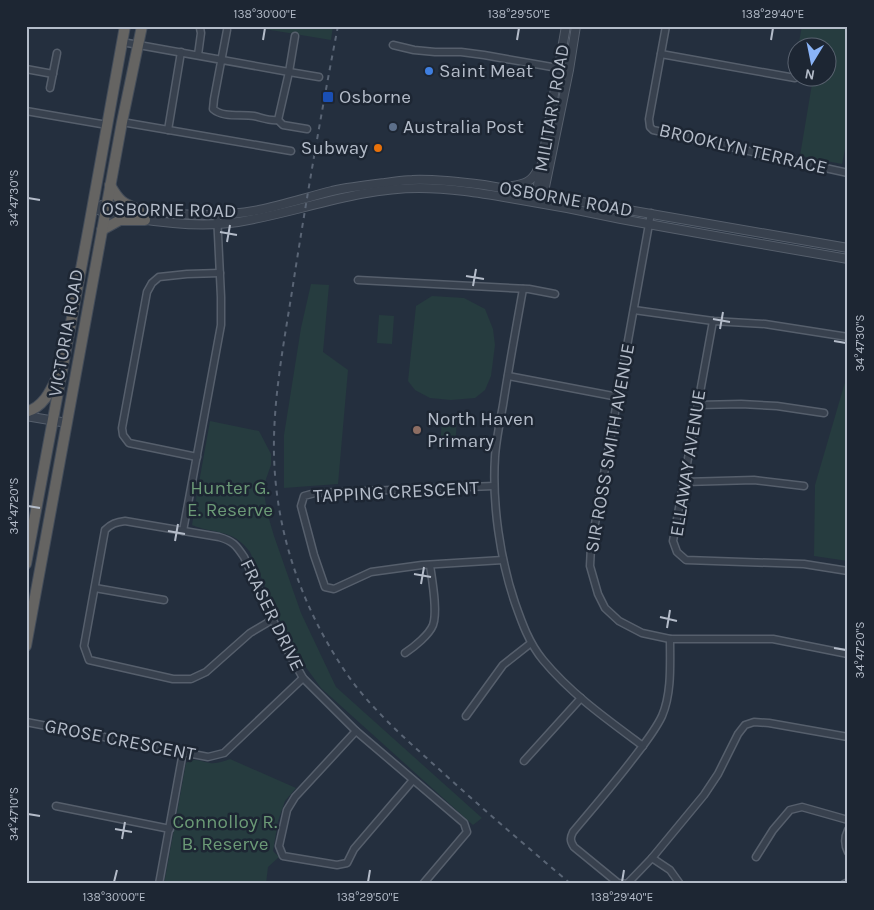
<svg xmlns="http://www.w3.org/2000/svg" width="874" height="910" viewBox="0 0 874 910" font-family="Karla,sans-serif">
  <rect width="100%" height="100%" fill="#242f3e"/>
  <g fill="#263c3f">
    <polygon points="247,26 333,26 331,40"/>
    <polygon points="802,26 848,26 848,134 842,164 800,156 813,78 826,78 826,48 798,47"/>
    <polygon points="311,284 329,285 323,352 348,370 338,484 284,488 284,435 301,328"/>
    <polygon points="432,296 464,298 485,309 493,329 495,345 491,376 485,390 475,398 451,400 430,398 415,390 408,381 416,306"/>
    <polygon points="379,315 394,316 392,344 377,343"/>
    <polygon points="848,372 848,561 814,556 815,485"/>
    <polygon points="442,419 457,419 455,448 440,447"/>
    <path d="M210 421 259 431 271 454V465L266 479 264 492 267 512 274 536 301 613 336 687 482 818 473 825 321 688 305 666 291 645 250 552C232 528 216 535 192 525L195 505Z"/>
    <path d="M230 759 296 788 285 801 278 821 273 851 279 857 268 867 266 884H164L186 763C194 757 202 762 210 763 217 764 224 761 230 759Z"/>
  </g>
  <g fill="none" stroke-linecap="round" stroke-linejoin="round">
    <defs>
      <g id="minor">
        <polyline points="666,26 649,119 650,127 653,130 848,173"/>
        <polyline points="295,36 289,72 319,77"/>
        <path d="M122 42C177 52 233 62 289 72L278 120C269 121 263 118 254 116 241 114 223 118 213 109L214 99 227 30"/>
        <polyline points="393,45 414,50 435,52 461,52 484,55 569,70"/>
        <polyline points="661,54 795,78"/>
        <polyline points="198,55 201,33 200,28"/>
        <polyline points="26,69 53,74"/>
        <polyline points="50,88 57,53"/>
        <polyline points="26,111 107,125"/>
        <polyline points="278,120 283,125 307,129"/>
        <polyline points="122,122 291,151"/>
        <polyline points="168,130 181,52"/>
        <polyline points="651,213 591,546 590,566 598,594 605,608 619,621 642,633 670,639 773,639 848,654"/>
        <polyline points="358,280 529,289 555,294"/>
        <path d="M523 289C516 328 509 366 503 405 500 422 496 440 495 457 492 503 500 559 515 603 522 623 529 643 543 660 571 694 608 720 643 746"/>
        <polyline points="634,310 713,321 765,324 848,337"/>
        <polyline points="713,321 673,541 677,552 686,560 804,564 848,571"/>
        <polyline points="508,376 618,397"/>
        <polyline points="698,405 741,404 777,406 824,413"/>
        <polyline points="197,457 129,443 123,435 122,428 147,292 152,283 159,277 187,274 220,273"/>
        <polyline points="684,482 754,480 804,486"/>
        <polyline points="494,486 315,493 304,496 301,506 314,555 325,587 334,589 371,572 422,565 503,560"/>
        <polyline points="183,531 221,325 221,297 217,214"/>
        <polyline points="95,588 164,600"/>
        <path d="M272 620 250 633 206 672 191 679H173L89 660 84 646 105 530C111 524 116 522 125 521L219 537C233 541 236 545 244 557L284 644 303 678 356 731 464 823 467 832 423 884"/>
        <path d="M670 639C670 663 672 693 662 716 655 731 642 747 632 760 613 785 593 808 573 832 570 838 570 841 574 847L618 883 627 884 652 858 704 795 718 774 738 734 745 725 754 722 769 723 848 737"/>
        <path d="M405 653C414 647 429 635 433 625 438 611 432 580 430 565"/>
        <polyline points="466,716 503,665 531,643"/>
        <polyline points="26,722 208,757 224,753 303,678"/>
        <polyline points="356,731 295,797 287,810 279,846 283,856 337,865 347,863 354,849 413,780"/>
        <polyline points="524,761 581,698"/>
        <polyline points="56,806 170,829"/>
        <path d="M848 830C844 838 844 844 848 852"/>
        <polyline points="756,857 773,830 790,810 802,807 848,820"/>
        <polyline points="652,858 670,870 680,884"/>
        <polyline points="159,884 183,752"/>
        <polyline points="844,884 848,882"/>
      </g>
      <g id="tertiary">
        <path d="M507 187C523 184 531 184 538 169"/>
        <polyline points="540,195 545,187 569,70 576,26"/>
        <polyline points="540,195 538,185 566,26"/>
        <path d="M102 205H107C157 213 208 220 259 210 283 205 308 197 332 191 350 187 368 185 385 183 394 182 403 180 412 180 436 179 460 182 484 185L848 248"/>
        <polyline points="92,207 105,213 129,217"/>
        <path d="M140 219C172 224 205 227 238 222 299 212 357 188 419 188 450 188 480 193 510 198 547 204 584 211 621 219 696 233 772 246 848 259"/>
        <polyline points="26,416 67,423"/>
      </g>
      <g id="trunk">
        <path d="M110 185C119 201 122 203 139 210"/>
        <polyline points="102,230 120,220 145,220"/>
        <path d="M26 412C44 407 51 390 58 375"/>
        <polyline points="26,564 89,226 125,26"/>
        <polyline points="26,646 122,122 142,26"/>
      </g>
    </defs>
    <use href="#minor" stroke="#565f6c" stroke-width="9"/>
    <use href="#tertiary" stroke="#565f6c" stroke-width="10"/>
    <use href="#trunk" stroke="#434c59" stroke-width="12"/>
    <use href="#minor" stroke="#38414e" stroke-width="6"/>
    <use href="#tertiary" stroke="#38414e" stroke-width="8"/>
    <use href="#trunk" stroke="#656462" stroke-width="10"/>
    <path stroke="#5a6575" stroke-width="2" stroke-dasharray="5 5" stroke-linecap="butt" d="M338 26C322 108 308 190 295 272 287 326 275 384 274 438 272 523 300 607 349 677 375 713 409 742 441 771 484 810 527 847 571 884"/>
  </g>
  <path fill="none" stroke="#b4bcc9" stroke-width="2" d="M263 40 265 28M517 40 519 28M771 40 773 28M28 198 40 200M220 232 237 235M227 242 230 225M466 276 484 279M473 286 476 269M713 319 730 322M720 329 723 312M834 341 846 343M28 506 40 508M168 531 185 534M175 541 178 524M414 574 431 577M421 584 424 567M660 617 677 621M667 628 670 610M834 648 846 650M28 814 40 816M115 829 132 832M122 839 125 822M114 882 117 870M368 882 370 870M622 882 624 870"/>
  <circle fill="#3f7fe0" stroke="#1d2633" stroke-width="2" cx="429" cy="71" r="5"/>
  <rect fill="#1a4fb4" stroke="#1d2633" stroke-width="2" x="322" y="91" width="12" height="12" rx="2.5"/>
  <circle fill="#5c6f8a" stroke="#1d2633" stroke-width="2" cx="393" cy="127" r="5"/>
  <circle fill="#e8710a" stroke="#1d2633" stroke-width="2" cx="378" cy="148" r="5"/>
  <circle fill="#8d6e63" stroke="#1d2633" stroke-width="2" cx="417" cy="430" r="5"/>
  <g text-anchor="middle" dominant-baseline="central" stroke-width="5" stroke-linejoin="round" paint-order="stroke">
    <g font-size="19" fill="#b4bcc9" stroke="#1d2633" text-anchor="start">
      <text x="439" y="71">Saint Meat</text>
      <text x="339" y="97">Osborne</text>
      <text x="403" y="127">Australia Post</text>
      <text x="368" y="148" text-anchor="end">Subway</text>
      <text x="427" y="419">North Haven<tspan x="427" dy="22">Primary</tspan></text>
    </g>
    <g font-size="19" fill="#b4bcc9" stroke="#1d2633">
      <text transform="translate(552 108) rotate(-80)">MILITARY ROAD</text>
      <text transform="translate(743 149) rotate(13)">BROOKLYN TERRACE</text>
      <text transform="translate(566 199) rotate(10)">OSBORNE ROAD</text>
      <text transform="translate(169 210) rotate(1)">OSBORNE ROAD</text>
      <text transform="translate(66 333) rotate(-80)">VICTORIA ROAD</text>
      <text transform="translate(610 448) rotate(-80)">SIR ROSS SMITH AVENUE</text>
      <text transform="translate(688 463) rotate(-81)">ELLAWAY AVENUE</text>
      <text transform="translate(396 492) rotate(-3)">TAPPING CRESCENT</text>
      <text transform="translate(272 615) rotate(64)">FRASER DRIVE</text>
      <text transform="translate(120 740) rotate(11)">GROSE CRESCENT</text>
    </g>
    <g font-size="19" fill="#6b9a76" stroke="#1d2633">
      <text x="230" y="488">Hunter G.<tspan x="230" dy="22">E. Reserve</tspan></text>
      <text x="225" y="822">Connolloy R.<tspan x="225" dy="22">B. Reserve</tspan></text>
    </g>
  </g>
  <rect width="874" height="910" fill="none" stroke="#1d2633" stroke-width="55"/>
  <g transform="translate(812 62) rotate(190)"><circle r="24" fill="#1d2633" stroke="#59626f"/>
  <path d="M0-4L9 19L0 12L-9 19Z" fill="#8ab4f8"/>
  <text y="-8" font-size="14" font-weight="bold" text-anchor="middle" fill="#b4bcc9">N</text>
  </g>
  <rect x="28" y="28" width="818" height="854" fill="none" stroke="#b4bcc9" stroke-width="2"/>
  <g font-size="12" text-anchor="middle" fill="#b4bcc9">
    <text x="265" y="18">138°30'00"E</text>
    <text x="519" y="18">138°29'50"E</text>
    <text x="773" y="18">138°29'40"E</text>
    <text transform="translate(14 198) rotate(-90)" y="4">34°47'30"S</text>
    <text transform="translate(860 343) rotate(-90)" y="4">34°47'30"S</text>
    <text transform="translate(14 506) rotate(-90)" y="4">34°47'20"S</text>
    <text transform="translate(860 650) rotate(-90)" y="4">34°47'20"S</text>
    <text transform="translate(14 814) rotate(-90)" y="4">34°47'10"S</text>
    <text x="114" y="901">138°30'00"E</text>
    <text x="368" y="901">138°29'50"E</text>
    <text x="622" y="901">138°29'40"E</text>
  </g>
</svg>
